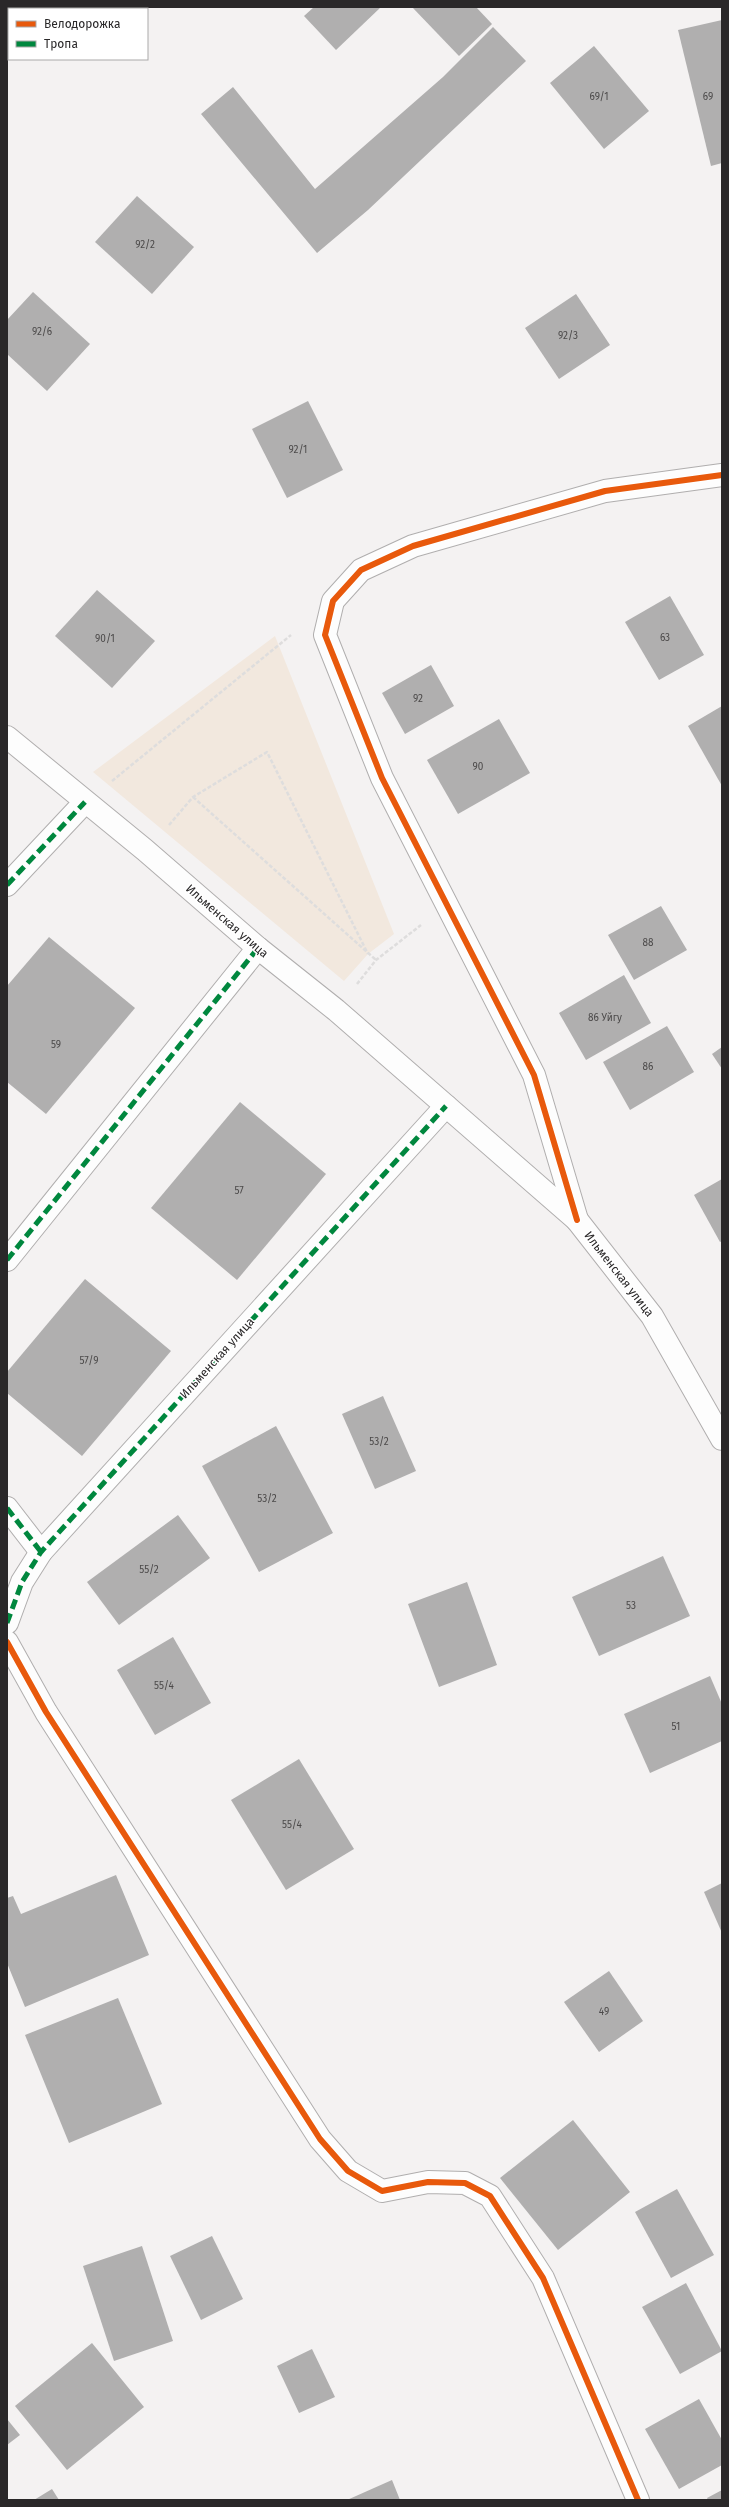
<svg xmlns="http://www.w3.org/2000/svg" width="729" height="2507" viewBox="0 0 729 2507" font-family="'Fira Sans',sans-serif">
  <rect width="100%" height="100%" fill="#f4f2f2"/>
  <polygon fill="#f2e8de" points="275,636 394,934 368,954 344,981 93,772"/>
  <g fill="#b0afaf">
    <polygon points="314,7 381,7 336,50 304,16"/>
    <polygon points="412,7 476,7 492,24 459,56"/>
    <polygon points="722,20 722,163 711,166 678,30"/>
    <polygon points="493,27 526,61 368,210 317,253 201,114 233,87 315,189 443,77"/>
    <polygon points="594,46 649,111 604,149 550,83"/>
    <polygon points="137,196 194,247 152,294 95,242"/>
    <polygon points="33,292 90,344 47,391 7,354 7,320"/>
    <polygon points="576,294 610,345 559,379 525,328"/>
    <polygon points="308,401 343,470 287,498 252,429"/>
    <polygon points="97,590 155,641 112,688 55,636"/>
    <polygon points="670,596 704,655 659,680 625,622"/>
    <polygon points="431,665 454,706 405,734 382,693"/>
    <polygon points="722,706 722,786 688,726"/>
    <polygon points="499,719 530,773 458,814 427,760"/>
    <polygon points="661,906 687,950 634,980 608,935"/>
    <polygon points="49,937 135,1008 46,1114 7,1082 7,986"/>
    <polygon points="624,975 651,1023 586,1060 559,1013"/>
    <polygon points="667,1026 694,1072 630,1110 603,1062"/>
    <polygon points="722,1047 722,1069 712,1054"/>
    <polygon points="240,1102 326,1174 237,1280 151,1208"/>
    <polygon points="722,1179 722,1241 720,1242 694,1195"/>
    <polygon points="85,1279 171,1351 82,1456 7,1393 7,1372"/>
    <polygon points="383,1396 416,1471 375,1489 342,1414"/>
    <polygon points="276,1426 333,1533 259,1572 202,1466"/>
    <polygon points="178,1515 210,1558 119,1625 87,1582"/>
    <polygon points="663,1556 690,1616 599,1656 572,1597"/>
    <polygon points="467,1582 497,1665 439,1687 408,1604"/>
    <polygon points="173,1637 211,1703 155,1735 117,1670"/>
    <polygon points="710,1676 722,1704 722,1741 650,1773 624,1714"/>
    <polygon points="299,1759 354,1849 286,1890 231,1800"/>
    <polygon points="116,1875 149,1955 25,2007 7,1963 7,1898 13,1896 21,1914"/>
    <polygon points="722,1883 722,1933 704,1892"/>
    <polygon points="609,1971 643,2021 599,2052 564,2002"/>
    <polygon points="118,1998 162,2104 69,2143 25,2035"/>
    <polygon points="573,2120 630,2192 558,2250 500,2178"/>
    <polygon points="677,2189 714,2255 671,2278 635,2212"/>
    <polygon points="212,2236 243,2299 201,2320 170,2256"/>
    <polygon points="142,2246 173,2341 114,2361 83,2266"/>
    <polygon points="686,2283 722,2351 680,2374 642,2307"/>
    <polygon points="92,2343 144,2407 67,2470 15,2406"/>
    <polygon points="312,2349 335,2397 299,2413 277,2366"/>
    <polygon points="699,2399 722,2440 722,2465 679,2489 645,2429"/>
    <polygon points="7,2419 20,2435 7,2445"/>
    <polygon points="392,2480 400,2500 347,2500"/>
    <polygon points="52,2489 59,2500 34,2500"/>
    <polygon points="722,2490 722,2500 708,2500 707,2498"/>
  </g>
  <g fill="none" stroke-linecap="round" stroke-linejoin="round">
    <defs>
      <g id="minor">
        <polyline points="7,885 85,802"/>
        <polyline points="577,1220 534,1075 382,778 325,635 333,601 361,570 413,546 605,491 722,475"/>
        <polyline points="7,1260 258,948"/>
        <polyline points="7,1508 41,1552"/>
        <polyline points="7,1623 22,1582 41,1552 446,1106"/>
        <polyline points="7,1642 46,1712 320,2139 348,2171 382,2191 428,2182 465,2183 490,2196 543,2278 638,2500"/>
      </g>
      <polyline id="major" points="7,737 145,850 258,948 336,1010 577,1220 652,1316 722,1439"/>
    </defs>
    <use href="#minor" stroke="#b0aeae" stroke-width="24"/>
    <use href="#major" stroke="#b0aeae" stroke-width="24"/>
    <g stroke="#dedddd" stroke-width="2.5" stroke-dasharray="4 2" stroke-linecap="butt">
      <polyline points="112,781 291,635"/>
      <polyline points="193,797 376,960"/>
      <polyline points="169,825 193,797 267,752 368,954"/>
      <polyline points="357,984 376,960 421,925"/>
    </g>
    <use href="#minor" stroke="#fdfdfd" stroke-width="22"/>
    <use href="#major" stroke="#fdfdfd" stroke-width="22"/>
    <g stroke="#00873e" stroke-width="5" stroke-dasharray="10 5" stroke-linecap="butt">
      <polyline points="7,885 85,802"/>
      <polyline points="7,1260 258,948"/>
      <polyline points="7,1508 41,1552"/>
      <polyline points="7,1623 22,1582 41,1552 446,1106"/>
    </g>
    <defs>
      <g id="cycleway">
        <polyline points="577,1220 534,1075 382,778 325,635 333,601 361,570 413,546 605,491 722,475"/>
        <polyline points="7,1642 46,1712 320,2139 348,2171 382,2191 428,2182 465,2183 490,2196 543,2278 638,2500"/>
      </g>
    </defs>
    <use href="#cycleway" stroke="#fff" stroke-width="8"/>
    <use href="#cycleway" stroke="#e8590c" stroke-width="6"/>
  </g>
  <g text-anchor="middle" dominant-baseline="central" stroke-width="3" stroke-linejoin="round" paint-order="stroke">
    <g font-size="10" fill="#4c4a4a">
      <text x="599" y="97">69/1</text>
      <text x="708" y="97">69</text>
      <text x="145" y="245">92/2</text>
      <text x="42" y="332">92/6</text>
      <text x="568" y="336">92/3</text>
      <text x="298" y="450">92/1</text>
      <text x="665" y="638">63</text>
      <text x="105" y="639">90/1</text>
      <text x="418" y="699">92</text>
      <text x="478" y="767">90</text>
      <text x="648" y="943">88</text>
      <text x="605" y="1018">86 Уйгу</text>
      <text x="56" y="1045">59</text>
      <text x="648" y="1067">86</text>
      <text x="239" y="1191">57</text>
      <text x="89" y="1361">57/9</text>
      <text x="379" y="1442">53/2</text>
      <text x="267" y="1499">53/2</text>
      <text x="149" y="1570">55/2</text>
      <text x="631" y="1606">53</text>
      <text x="164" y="1686">55/4</text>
      <text x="676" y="1727">51</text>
      <text x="292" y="1825">55/4</text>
      <text x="604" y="2012">49</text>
    </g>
    <g font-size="12" fill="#2a2829" stroke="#fff">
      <text transform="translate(227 921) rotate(41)">Ильменская улица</text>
      <text transform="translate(619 1274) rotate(52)">Ильменская улица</text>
      <text transform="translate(217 1358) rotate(-48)">Ильменская улица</text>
    </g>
  </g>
  <rect width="729" height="2507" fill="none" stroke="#2a2829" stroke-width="16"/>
  <rect x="8" y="8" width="140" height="52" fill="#ffffff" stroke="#aaa9a9"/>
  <rect x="16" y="21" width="20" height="6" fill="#e8590c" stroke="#aaa9a9"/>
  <text x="44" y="28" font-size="12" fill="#2a2829">Велодорожка</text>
  <rect x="16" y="41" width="20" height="6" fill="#00873e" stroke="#aaa9a9"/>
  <text x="44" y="48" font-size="12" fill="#2a2829">Тропа</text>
</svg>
